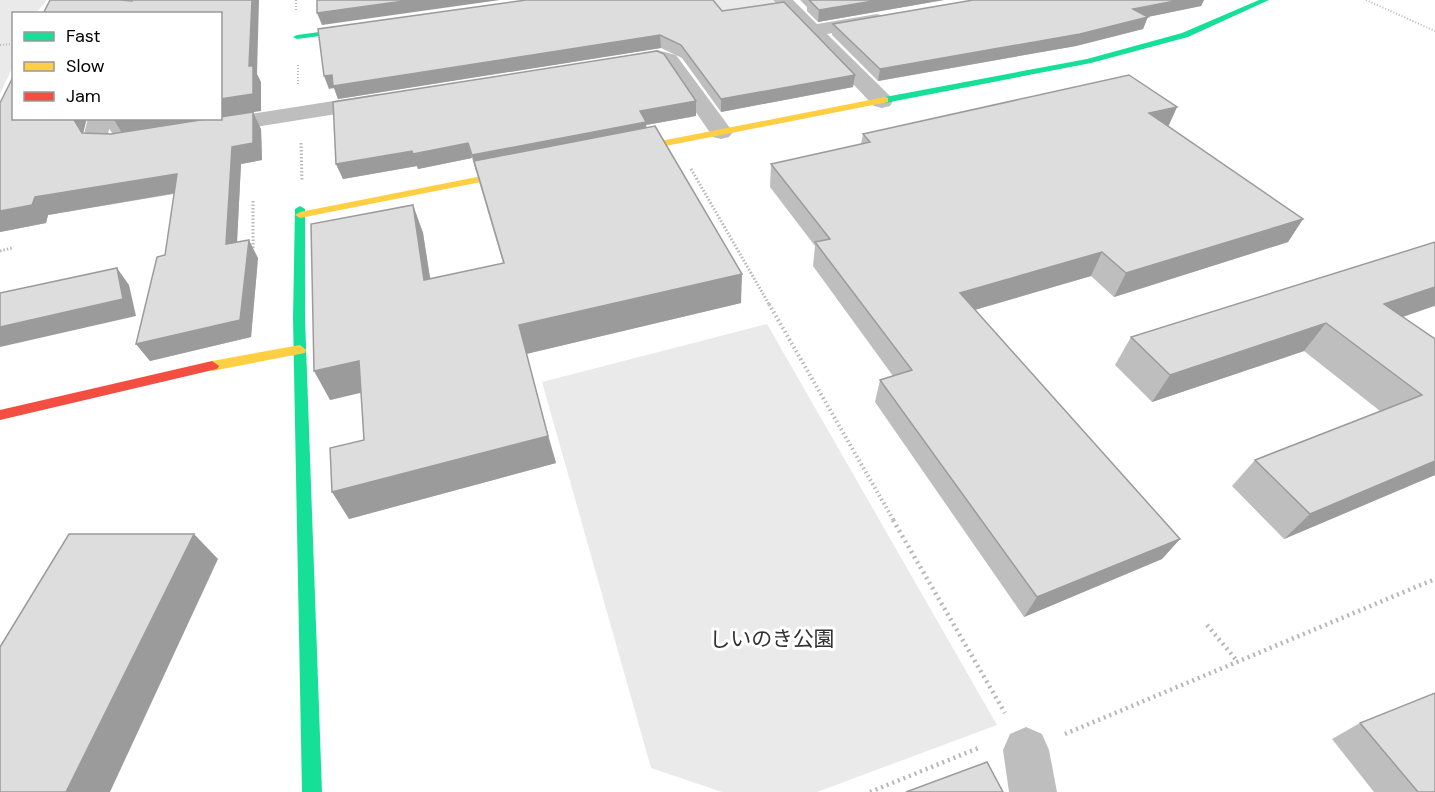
<svg xmlns="http://www.w3.org/2000/svg" width="1435" height="792" viewBox="0 0 1435 792" font-family="'DM Sans','Noto Sans JP',sans-serif">
  <rect width="100%" height="100%" fill="#fff"/>
  <g fill="#eaeaea">
    <polygon points="0,0 47,0 36,13 14,14 13,66 0,94"/>
    <polygon points="644,0 772,0 782,11 664,30"/>
    <polygon points="767,324 997,725 817,792 722,792 651,768 542,382"/>
  </g>
  <g fill="none" stroke-linecap="round" stroke-linejoin="round">
    <g stroke="#b8b8b8" stroke-width="2" stroke-dasharray="1 2" stroke-linecap="butt">
      <polyline points="296,0 296,10"/>
      <polyline points="1366,0 1435,31"/>
      <polyline points="43,14 52,0"/>
      <polyline points="0,45 14,44"/>
      <polyline points="298,65 298,85"/>
    </g>
    <g stroke="#b8b8b8" stroke-width="3" stroke-dasharray="1.5 2" stroke-linecap="butt">
      <polyline points="301,143 302,181"/>
      <polyline points="691,169 770,306"/>
      <polyline points="253,201 253,248"/>
      <polyline points="0,251 12,248"/>
    </g>
    <polyline stroke="#b8b8b8" stroke-width="4" stroke-dasharray="1.5 3" stroke-linecap="butt" points="769,304 894,521"/>
    <g stroke="#b8b8b8" stroke-width="4.5" stroke-dasharray="2 4" stroke-linecap="butt">
      <polyline points="893,520 1005,713"/>
      <polyline points="1207,625 1238,662"/>
      <polyline points="1065,734 1435,579"/>
      <polyline points="870,792 981,747"/>
    </g>
    <g fill="#bebebe" fill-rule="evenodd">
      <polygon points="773,0 793,0 817,24 877,14 884,16 887,20 884,24 827,34 890,96 893,101 890,106 882,108 874,106"/>
      <polygon points="657,50 676,55 733,132 729,137 721,139 713,137 662,63 621,68 614,66 611,62 614,58"/>
      <polygon points="378,94 386,96 389,101 386,106 212,134 204,132 200,127 204,122 212,120"/>
      <path d="M88 118H111L108 135 135 133 143 135 147 140 143 145C128 149 108 152 93 148L84 134Z"/>
      <polygon points="1026,727 1042,734 1049,750 1057,792 1009,792 1003,750 1010,734"/>
    </g>
    <g fill="#16e098" fill-rule="evenodd">
      <polygon points="1259,0 1269,0 1188,37 1091,63 885,103 880,100 885,97 1087,59 1182,33"/>
      <polygon points="364,26 367,26 367,30 297,39 293,37 297,35"/>
      <polygon points="300,206 305,209 305,318 322,792 302,792 293,318 295,209"/>
    </g>
    <g fill="#ffcf43" fill-rule="evenodd">
      <polygon points="885,97 888,98 888,102 620,155 615,152 620,149"/>
      <polygon points="523,168 528,171 527,173 300,218 295,215 300,212"/>
      <polygon points="300,345 306,350 305,353 212,371 205,366 212,361"/>
    </g>
    <polygon fill="#f24e42" fill-rule="evenodd" points="212,361 219,366 217,369 0,420 0,410"/>
  </g>
  <g fill="#bebebe">
    <polygon points="800,0 944,0 818,22 807,11 807,7"/>
    <polygon points="973,0 1204,0 1201,6 1147,17 1143,29 1076,46 878,81 832,35 833,24"/>
    <polygon points="722,11 855,75 853,87 721,112 682,58 661,48 338,99 334,88 329,89"/>
    <polygon points="0,103 83,133 111,134 122,133 112,133 102,118 212,118 261,129 262,160 241,164 237,242 258,258 251,337 150,361 136,344 165,255 174,194 48,215 46,223 0,232"/>
    <polygon points="1177,107 1168,127 1303,219 1288,242 1114,297 1091,276 975,310 1180,539 1162,559 1024,617 875,402 880,380 893,376 813,266 815,246 770,187 771,164 861,144 863,134"/>
    <polygon points="696,116 646,125 647,128 741,303 526,354 556,463 349,519 364,440 361,392 330,400 413,205 423,233 430,279 503,263 472,158 418,169 417,166 343,179 336,164"/>
    <polygon points="1435,242 1435,307 1434,306 1403,317 1435,339 1435,475 1284,539 1232,486 1255,460 1380,411 1304,351 1152,402 1115,365 1131,337"/>
    <polygon points="1360,723 1435,792 1374,792 1332,739"/>
  </g>
  <g fill="#9b9b9b">
    <polygon points="252,0 259,0 257,74 261,82 261,111 220,117 220,99 249,66"/>
    <polygon points="411,0 500,0 322,25 317,13"/>
    <polygon points="879,0 944,0 818,22 819,10"/>
    <polygon points="1180,0 1204,0 1201,6 1128,21 1133,9"/>
    <polygon points="1148,17 1143,29 1076,46 878,81 880,69"/>
    <polygon points="660,35 661,48 338,99 334,88 329,89 324,76"/>
    <polygon points="855,75 853,87 721,112 721,99"/>
    <polygon points="696,101 696,116 646,125 647,137 476,171 472,155 640,111"/>
    <polygon points="1177,107 1167,129 1149,113"/>
    <polygon points="253,112 261,129 262,160 241,164 236,262 226,244 232,147"/>
    <polygon points="73,118 87,118 83,134 93,150"/>
    <polygon points="113,118 212,118 122,133"/>
    <polygon points="468,143 472,158 418,169 417,166 343,179 336,164 412,151"/>
    <polygon points="177,174 187,191 48,215 46,223 0,232 0,211 35,197"/>
    <polygon points="413,205 423,233 435,309 424,280"/>
    <polygon points="1303,219 1288,242 1114,297 1126,273"/>
    <polygon points="249,240 258,258 251,337 150,361 136,344"/>
    <polygon points="1102,252 1091,276 953,316 960,293"/>
    <polygon points="117,268 129,285 136,316 0,347 0,327"/>
    <polygon points="742,274 741,303 526,354 519,325"/>
    <polygon points="1435,287 1435,305 1434,306 1361,331 1384,304"/>
    <polygon points="1326,323 1304,351 1152,402 1170,375"/>
    <polygon points="359,361 373,390 330,400 314,371"/>
    <polygon points="548,436 556,463 349,519 332,492"/>
    <polygon points="1435,461 1435,475 1284,539 1310,514"/>
    <polygon points="194,534 218,559 110,792 66,792"/>
    <polygon points="1180,539 1162,559 1024,617 1037,597"/>
  </g>
  <g fill="#ddd" stroke="#9b9b9b" stroke-width="1.5">
    <polygon points="50,0 120,0 132,1 132,0 252,0 249,66 253,66 253,94 220,99 220,14 43,14"/>
    <polygon points="317,0 411,0 317,13"/>
    <polygon points="526,0 713,0 722,11 784,2 855,75 721,99 681,45 660,35 333,86 332,75 324,76 318,29"/>
    <polygon points="809,0 879,0 819,10"/>
    <polygon points="973,0 1180,0 1133,9 1148,17 1080,34 880,69 833,24"/>
    <polygon points="657,51 664,54 696,101 640,111 646,122 472,155 468,143 413,154 412,151 336,164 333,102"/>
    <polygon points="14,75 14,118 73,118 82,133 111,134 213,118 220,118 220,117 253,112 253,143 232,147 226,244 249,240 240,320 136,344 157,257 165,255 177,174 35,197 32,205 0,211 0,103"/>
    <polygon points="1129,75 1177,107 1149,113 1303,219 1126,273 1102,252 960,293 1180,539 1037,597 880,380 912,370 815,242 830,239 771,164 870,142 863,134"/>
    <polygon points="655,126 742,274 519,325 548,436 332,492 330,448 364,440 359,361 314,371 311,224 413,205 424,280 504,263 474,161"/>
    <polygon points="1435,242 1435,287 1384,304 1435,339 1435,461 1310,514 1255,460 1422,395 1326,323 1170,375 1131,337"/>
    <polygon points="117,268 123,299 0,327 0,293"/>
    <polygon points="69,534 194,534 66,792 0,792 0,647"/>
    <polygon points="1435,693 1435,792 1418,792 1360,723"/>
    <polygon points="987,762 1003,792 906,792"/>
  </g>
  <g text-anchor="middle" dominant-baseline="central" stroke-width="6" stroke-linejoin="round" paint-order="stroke">
    <g font-size="21" fill="#303030" stroke="#fff">
      <text x="772" y="639">しいのき公園</text>
    </g>
  </g>
  <rect x="12" y="12" width="210" height="108" fill="#ffffff" stroke="#999999" stroke-width="1.5"/>
  <rect x="24" y="32" width="30" height="9" fill="#16e098" stroke="#999999" stroke-width="1.5"/>
  <text x="66" y="42" font-size="18" fill="#000000">Fast</text>
  <rect x="24" y="62" width="30" height="9" fill="#ffcf43" stroke="#999999" stroke-width="1.5"/>
  <text x="66" y="72" font-size="18" fill="#000000">Slow</text>
  <rect x="24" y="92" width="30" height="9" fill="#f24e42" stroke="#999999" stroke-width="1.5"/>
  <text x="66" y="102" font-size="18" fill="#000000">Jam</text>
</svg>
